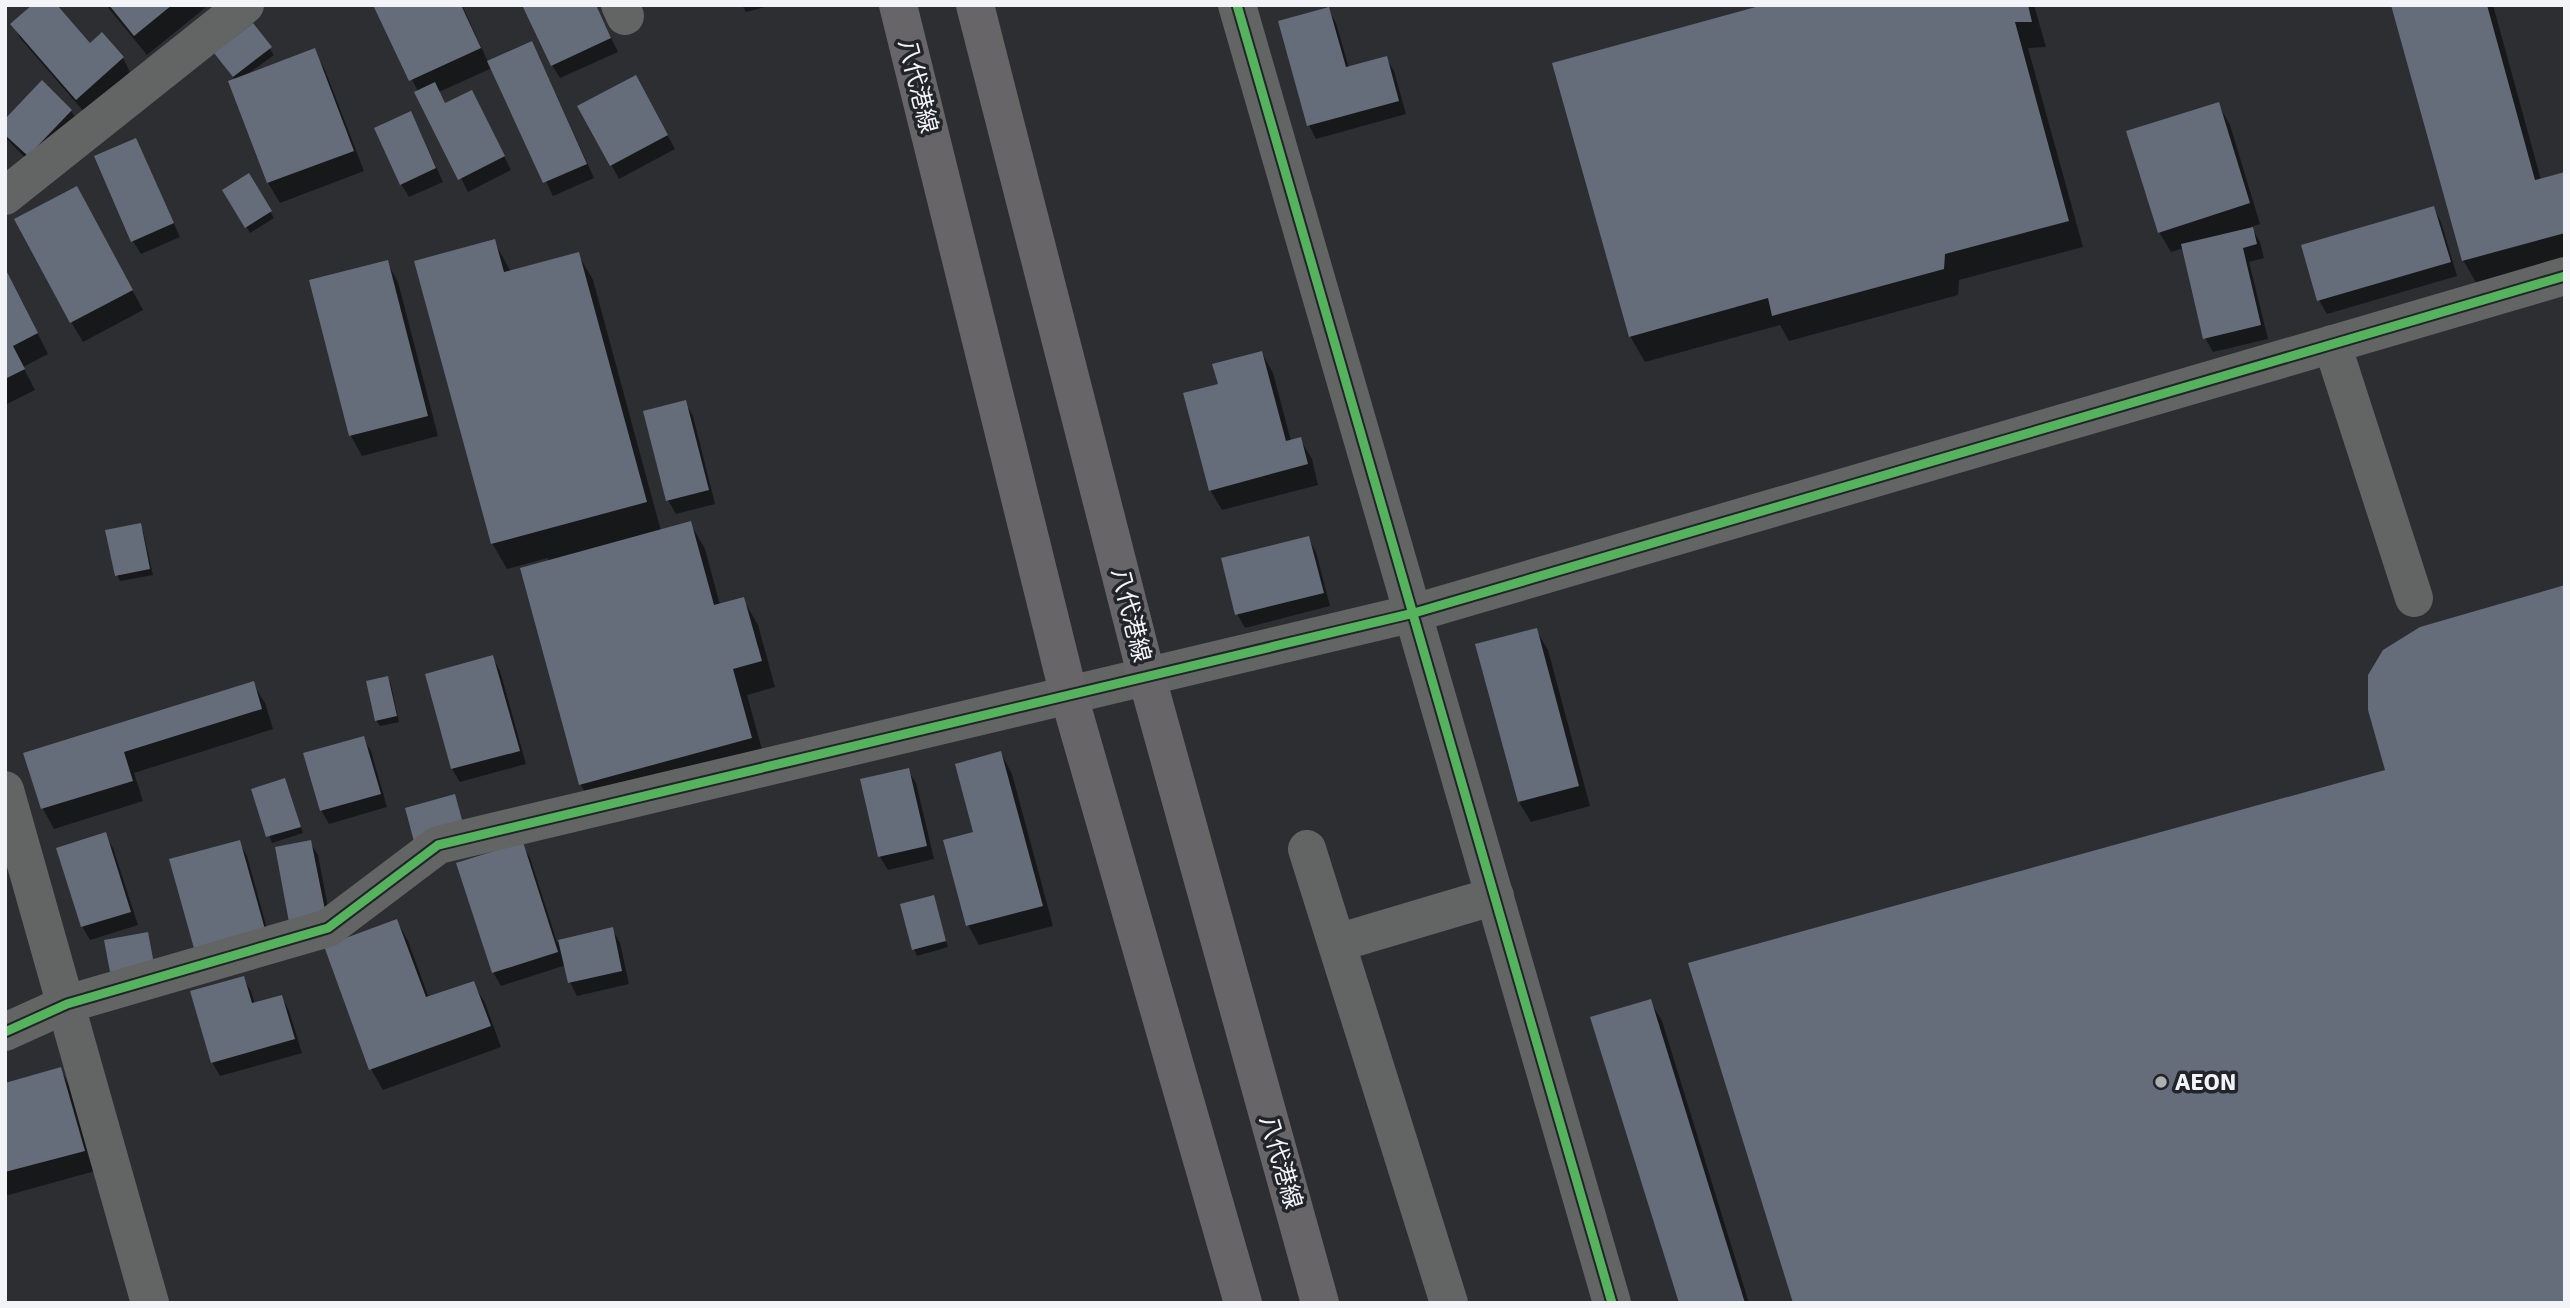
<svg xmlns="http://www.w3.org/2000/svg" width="2570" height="1308" viewBox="0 0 2570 1308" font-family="Signika,'Noto Sans JP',sans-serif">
  <rect width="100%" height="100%" fill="#2c2e31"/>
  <g fill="#0007">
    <polygon points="106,5 204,5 205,8 147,55"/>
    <polygon points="375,5 462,5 488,62 539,57 594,178 553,196 492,68 439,92 446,105 479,105 511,170 468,192"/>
    <polygon points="595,5 618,52 560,78 552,65"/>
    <polygon points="742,5 773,5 746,12"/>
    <polygon points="1769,5 2034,5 2046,47 2028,48 2083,247 1959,280 1958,295 1789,341 1780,325 1645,362 1630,336"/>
    <polygon points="2393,5 2493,5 2541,180 2565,174 2565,263 2478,286 2463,260"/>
    <polygon points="1328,9 1336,23 1349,68 1386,58 1394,71 1406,114 1316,139 1309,125"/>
    <polygon points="13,24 89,45 102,35 123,58 130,72 84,112 20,38"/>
    <polygon points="253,26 274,55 249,73 314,50 325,70 364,171 280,203 268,183 230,82 235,80 220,59"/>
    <polygon points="635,77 675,149 619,179 580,107"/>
    <polygon points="2218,104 2230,125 2260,224 2251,227 2260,242 2264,258 2249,262 2268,339 2213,352 2205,338 2184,248 2171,252 2159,232"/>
    <polygon points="71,111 79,124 36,169 5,137 5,121"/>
    <polygon points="418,127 443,182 409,197 401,184"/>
    <polygon points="136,140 180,237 141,254 133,241"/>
    <polygon points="249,176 274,218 250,233 225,190"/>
    <polygon points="88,208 143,310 83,342 71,322"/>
    <polygon points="2434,209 2441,222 2457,276 2327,314 2319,300"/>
    <polygon points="494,241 511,272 578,254 593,280 661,531 690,523 705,549 720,605 743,599 758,625 775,687 747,695 766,764 596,811 581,785 522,569 549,562 548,558 507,569 492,543"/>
    <polygon points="387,262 398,282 438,436 362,456 351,436"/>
    <polygon points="5,268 48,354 23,367 35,390 5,405"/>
    <polygon points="1262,353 1273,373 1291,441 1300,439 1312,459 1318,485 1222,510 1210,490 1220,385"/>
    <polygon points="685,402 693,416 715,504 676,514 668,500"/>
    <polygon points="140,525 143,531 153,575 120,581 117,575"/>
    <polygon points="1308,538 1316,552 1330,606 1245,628 1237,614"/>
    <polygon points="1536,630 1548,650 1590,806 1531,822 1519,802"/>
    <polygon points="493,658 500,671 526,764 460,782 452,769 427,675"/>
    <polygon points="388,678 391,685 399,722 380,726 376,720"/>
    <polygon points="253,683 265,703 273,729 134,773 143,801 54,829 43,809 26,754"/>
    <polygon points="363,738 371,751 387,807 329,824 321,810"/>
    <polygon points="1001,753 1012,774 1053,926 979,945 968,925 975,833"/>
    <polygon points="908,770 916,783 934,859 888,870 880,857"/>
    <polygon points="288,787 303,833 272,843 253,790"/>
    <polygon points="105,834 113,848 138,925 90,940 82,926"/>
    <polygon points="239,842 247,856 272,947 204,965"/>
    <polygon points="310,842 318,855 332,928 277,848"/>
    <polygon points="522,844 530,858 557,942 612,929 620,943 629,984 577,996 570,982 566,965 501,986 493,972"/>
    <polygon points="933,897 948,947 917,956 914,949"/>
    <polygon points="397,921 408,941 429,998 473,983 485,1003 501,1047 383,1090 371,1069 326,947"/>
    <polygon points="243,978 251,991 255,1004 282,997 289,1011 302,1053 220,1076 212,1062"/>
    <polygon points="1650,1001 1662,1021 1749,1303 1680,1303"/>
    <polygon points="60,1069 72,1090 95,1171 5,1196 5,1085"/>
  </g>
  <g fill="#656d7b">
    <polygon points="32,5 57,5 90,43 102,32 124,57 76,100 10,24"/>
    <polygon points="109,5 172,5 134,36"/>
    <polygon points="373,5 461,5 481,48 409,81"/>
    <polygon points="522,5 596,5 611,38 551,66"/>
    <polygon points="1763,5 2028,5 2032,22 2015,22 2069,221 1945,254 1944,269 1772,316 1768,298 1629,337 1552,63"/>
    <polygon points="2391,5 2487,5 2535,180 2565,172 2565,233 2462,261"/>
    <polygon points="1329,7 1346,67 1387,56 1399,101 1307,126 1278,21"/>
    <polygon points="253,23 272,47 233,77 214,53"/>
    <polygon points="532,41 587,164 543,183 487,61"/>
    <polygon points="315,48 354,151 267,183 228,81"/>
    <polygon points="636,75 668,135 610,166 577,106"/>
    <polygon points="42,80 72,110 28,156 5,135 5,119"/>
    <polygon points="435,82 445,103 472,90 505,156 458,180 414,92"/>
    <polygon points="2219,102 2250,203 2158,233 2126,131"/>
    <polygon points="411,111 436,168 400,185 374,128"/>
    <polygon points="136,138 174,223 131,242 94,156"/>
    <polygon points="249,173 272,211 245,228 222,190"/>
    <polygon points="77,186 133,290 70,323 14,219"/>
    <polygon points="2434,206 2451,262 2317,301 2301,245"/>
    <polygon points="2253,227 2257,244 2243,248 2261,325 2203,339 2181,244"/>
    <polygon points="495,239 504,272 579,252 647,502 491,544 414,261"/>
    <polygon points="388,260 428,416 349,436 309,280"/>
    <polygon points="5,268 38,333 13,346 25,369 5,379"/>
    <polygon points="1262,351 1286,441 1301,437 1308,464 1209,491 1183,393 1218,384 1212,364"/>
    <polygon points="686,400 709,490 666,501 643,411"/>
    <polygon points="691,521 714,605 744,597 762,661 733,669 752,738 579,785 520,568"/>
    <polygon points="141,523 150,569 115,576 105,530"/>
    <polygon points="1309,536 1324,593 1235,615 1221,558"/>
    <polygon points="2565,585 2565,1303 1793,1303 1688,963 2385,770 2368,710 2368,675 2383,650 2420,627"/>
    <polygon points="1537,628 1579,786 1518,802 1475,644"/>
    <polygon points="493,655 520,751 451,769 425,674"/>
    <polygon points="388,676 397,716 375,721 366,681"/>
    <polygon points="254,681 262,709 124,752 133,781 41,809 23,753"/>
    <polygon points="364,736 381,794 320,811 303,753"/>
    <polygon points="1001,751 1043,906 966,926 943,840 973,832 955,764"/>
    <polygon points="909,768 927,846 878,857 860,779"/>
    <polygon points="285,778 301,827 266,837 251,789"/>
    <polygon points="455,794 465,831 415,845 405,808"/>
    <polygon points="106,832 131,912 81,927 56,848"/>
    <polygon points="240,840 266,933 195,952 169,859"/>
    <polygon points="311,840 326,915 289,922 275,847"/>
    <polygon points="523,842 558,952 492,973 456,863"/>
    <polygon points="934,895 946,941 912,950 900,904"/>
    <polygon points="397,919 426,997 474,981 491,1026 369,1070 324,946"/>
    <polygon points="613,927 622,971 568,983 558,940"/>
    <polygon points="148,932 154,964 110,972 104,940"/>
    <polygon points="244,976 252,1003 282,995 295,1039 211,1063 190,991"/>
    <polygon points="1651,999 1745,1303 1679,1303 1590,1017"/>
    <polygon points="61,1067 85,1151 5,1172 5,1083"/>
  </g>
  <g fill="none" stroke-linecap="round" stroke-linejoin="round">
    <g stroke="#636464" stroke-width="38">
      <polyline points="620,5 625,16"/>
      <polyline points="1237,5 1612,1303"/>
      <polyline points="5,196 245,5"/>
      <polyline points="2332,344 2414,598"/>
      <polyline points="5,790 150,1303"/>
      <polyline points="1307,849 1449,1303"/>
      <polyline points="1337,943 1495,896"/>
      <polyline points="5,1032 67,1004 328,928 438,845 1414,613 2565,276"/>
    </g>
    <g stroke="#676567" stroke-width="38">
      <polyline points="898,5 1069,696 1243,1303"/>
      <polyline points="975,5 1147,678 1320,1303"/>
    </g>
    <defs>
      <g id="cycleway">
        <polyline points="1237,5 1612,1303"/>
        <polyline points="5,1032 67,1004 328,928 438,845 1414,613 2565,276"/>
      </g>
    </defs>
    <use href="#cycleway" stroke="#212429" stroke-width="13"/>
    <use href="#cycleway" stroke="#56b35d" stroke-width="9"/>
  </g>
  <circle fill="#adafb2" stroke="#212429" stroke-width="2.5" cx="2161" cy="1082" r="7"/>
  <g text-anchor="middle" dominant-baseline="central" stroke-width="7" stroke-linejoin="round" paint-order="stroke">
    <g font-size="24" fill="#f2f4f8" stroke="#212429">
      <text transform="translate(918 86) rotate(76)">八代港線</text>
      <text transform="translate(1131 615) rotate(76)">八代港線</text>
      <text transform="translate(1281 1162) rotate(74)">八代港線</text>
    </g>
    <g font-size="24" font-weight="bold" fill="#f2f4f8" stroke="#212429" text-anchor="start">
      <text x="2175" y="1082">AEON</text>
    </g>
  </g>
  <rect width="2570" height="1308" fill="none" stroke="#f2f4f8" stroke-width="14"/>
</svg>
